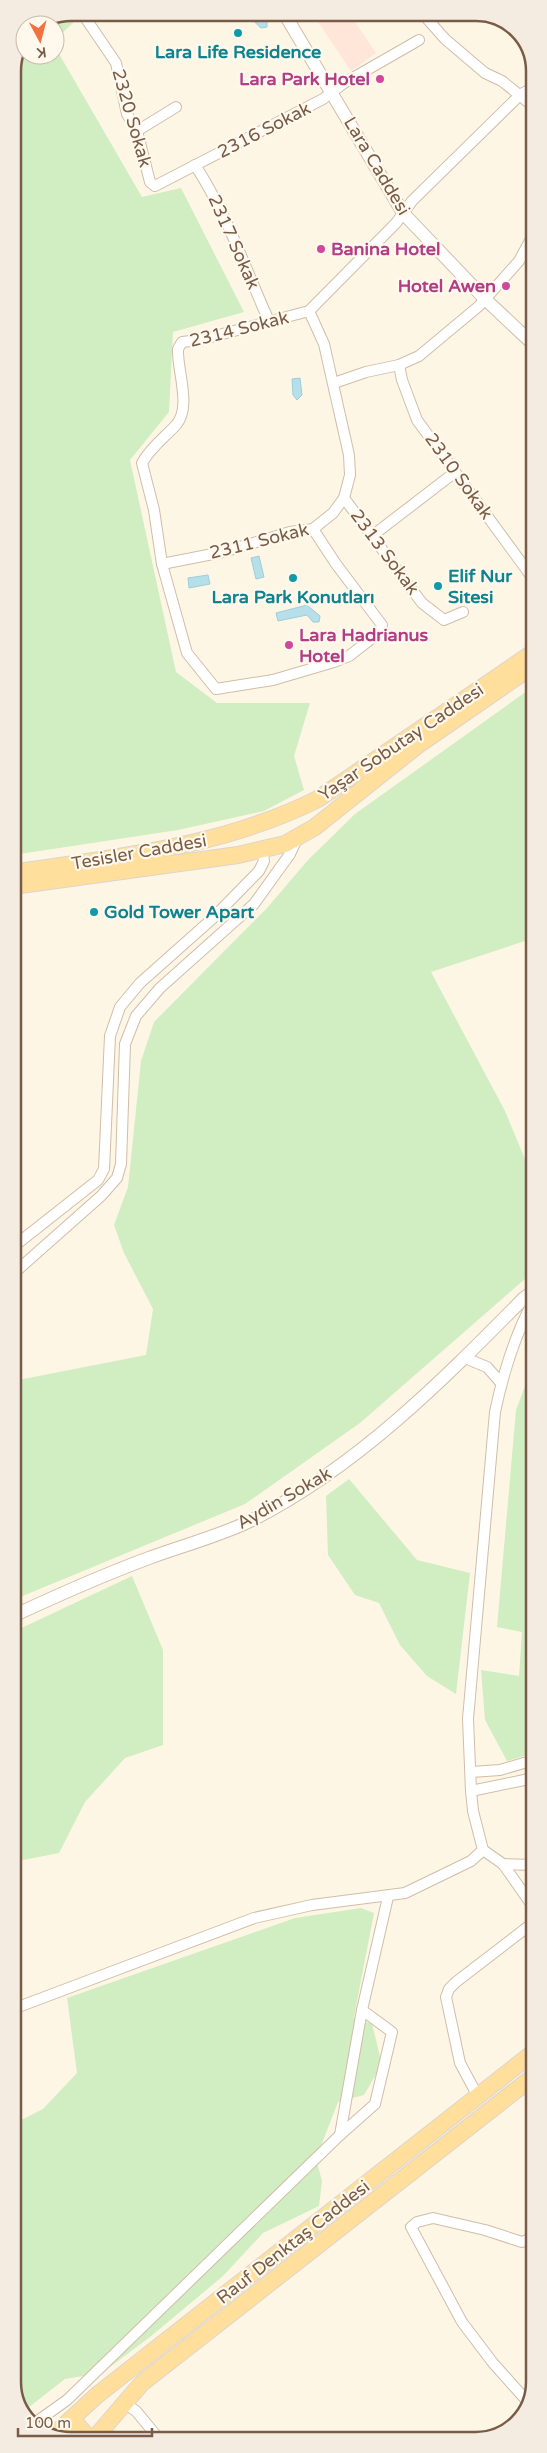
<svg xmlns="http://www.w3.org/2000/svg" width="547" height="2453" viewBox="0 0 547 2453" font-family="'Varela Round',sans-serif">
  <rect width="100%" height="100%" fill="#fef6e5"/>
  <polygon fill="#ffe6d8" points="312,13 349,13 376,53 351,71"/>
  <g fill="#d1edc2">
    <polygon points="67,14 75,21 55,40 55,25 41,25"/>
    <polygon points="25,42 25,55 55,55 55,47 142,197 181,188 244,312 173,332 169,412 130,460 176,672 217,703 310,703 294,756 304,790 264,811 178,830 13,855 13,71"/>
    <polygon points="534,686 534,938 431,972 505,1111 534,1181 534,1271 360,1423 245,1504 13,1600 13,1381 146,1355 153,1309 124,1253 114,1225 128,1187 141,1061 154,1022 267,908 308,860 355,814"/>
    <polygon points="534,1362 534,1753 507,1761 485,1720 481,1670 519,1676 522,1632 497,1627 516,1410"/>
    <polygon points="349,1479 417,1560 470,1573 456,1694 427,1676 400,1645 379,1603 355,1595 328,1555 326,1496"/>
    <polygon points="132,1576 163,1650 163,1745 125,1758 85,1802 59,1853 13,1862 13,1632"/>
    <polygon points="361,1908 374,1913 354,2017 372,2024 382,2064 364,2095 338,2102 316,2159 322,2181 319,2206 263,2233 223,2276 150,2337 102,2373 65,2379 24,2411 14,2393 13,2124 43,2109 77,2073 67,1998 295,1918"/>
  </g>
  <g fill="#b7dfe9" stroke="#9ccedc">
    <polygon points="245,13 255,13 267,22 267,27 261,28"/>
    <polygon points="300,378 302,395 297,400 293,395 292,379"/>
    <polygon points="259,556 264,577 256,579 251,558"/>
    <polygon points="208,575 210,584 189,588 188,578"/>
    <polygon points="307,605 320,616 319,622 313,622 307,615 278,621 276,613"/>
  </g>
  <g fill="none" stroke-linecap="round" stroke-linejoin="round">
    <defs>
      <g id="minor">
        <polyline points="82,13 116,63 127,114 137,131 150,182 155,186 323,99 344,83 419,40"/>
        <polyline points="422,13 445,39 485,73 502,81 533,106"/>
        <polyline points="137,131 176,107"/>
        <path d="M195 165C227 214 245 268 269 321"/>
        <polyline points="399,365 402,380 417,420 534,580"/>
        <polyline points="334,383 366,372 399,365 419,356 479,306 519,261 533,235"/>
        <polyline points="344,498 422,603 444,620 463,612"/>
        <path d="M313 529 336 564 382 625 380 632 349 656 334 662 273 680 216 689 187 653 162 564 154 510 142 463C151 447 164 438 176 425 192 407 177 371 178 349L182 342 200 340 309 311 396 223 412 201 521 94 533 88"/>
        <polyline points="372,536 454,473"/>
        <polyline points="162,564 223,552 290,532 313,529 333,513 344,498 350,475 349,455 324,344 309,311"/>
        <polyline points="13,1247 98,1180 104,1169 110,1036 120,1007 140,983 212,919 259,871 264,861 262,850"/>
        <polyline points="13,1274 101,1196 117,1178 121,1164 125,1044 136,1016 160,988 254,904 290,854 297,839"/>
        <polyline points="465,1358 487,1367 501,1383"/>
        <polyline points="471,1772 500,1770 534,1760"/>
        <polyline points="471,1791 534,1778"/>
        <polyline points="483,1850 503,1864 534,1865"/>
        <polyline points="503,1864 534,1908"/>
        <path d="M13 2009 254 1918 312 1905 405 1893 471 1861 483 1850 473 1811 471 1791 468 1719 495 1412C503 1374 515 1334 534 1300"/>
        <polyline points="475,2098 475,2091 460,2063 446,1997 449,1989 456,1982 534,1922"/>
        <polyline points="340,2135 362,2010"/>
        <polyline points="527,2401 493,2363 462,2322 411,2227 417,2222 433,2218 485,2230 522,2242 534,2237"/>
        <polyline points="124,2403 136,2411 160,2440"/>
        <polyline points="32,2425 67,2400 340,2135 375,2104 392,2032 362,2010 388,1897"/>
      </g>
      <g id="tertiary">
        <polyline points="284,13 403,213 485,299 534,345"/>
        <path d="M13 1616C58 1595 103 1575 149 1558 181 1546 223 1535 252 1520 357 1467 442 1381 524 1298L534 1291"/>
      </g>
      <g id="primary">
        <path d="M13 873C117 857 222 847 318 799L534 652"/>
        <polyline points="13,886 238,855 285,844 315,827 418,745 534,665"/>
        <polyline points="70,2420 78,2426 86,2435 86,2440"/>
        <polyline points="54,2435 96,2396 534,2052"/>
        <polyline points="93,2440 142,2383 534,2076"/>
      </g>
    </defs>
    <use href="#minor" stroke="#d0bda9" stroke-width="12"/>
    <use href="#tertiary" stroke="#d0bda9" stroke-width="14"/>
    <use href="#primary" stroke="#dcd5cf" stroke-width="18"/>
    <use href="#minor" stroke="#fff" stroke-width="10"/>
    <use href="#tertiary" stroke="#fff" stroke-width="12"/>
    <use href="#primary" stroke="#ffdf9b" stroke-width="16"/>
  </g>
  <g fill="#0f9aa8" stroke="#fff9ed" stroke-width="2">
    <circle cx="238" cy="33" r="5"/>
    <circle cx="293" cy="578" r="5"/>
    <circle cx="438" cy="586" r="5"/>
    <circle cx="94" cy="912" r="5"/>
  </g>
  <g fill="#d1479c" stroke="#fff9ed" stroke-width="2">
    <circle cx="380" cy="79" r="5"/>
    <circle cx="321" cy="249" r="5"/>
    <circle cx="506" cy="286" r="5"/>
    <circle cx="289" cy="645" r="5"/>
  </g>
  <g text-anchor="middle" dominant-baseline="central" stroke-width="4.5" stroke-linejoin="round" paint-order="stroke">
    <g font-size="18" font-weight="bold" fill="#0d838f" stroke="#fff9ed">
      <text x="238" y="52">Lara Life Residence</text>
      <text x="448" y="576" text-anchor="start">Elif Nur<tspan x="448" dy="21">Sitesi</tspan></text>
      <text x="293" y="597">Lara Park Konutları</text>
      <text x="104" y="912" text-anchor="start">Gold Tower Apart</text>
    </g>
    <g font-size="18" font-weight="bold" fill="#b23c85" stroke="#fff9ed" text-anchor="end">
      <text x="370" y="79">Lara Park Hotel</text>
      <text x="331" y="249" text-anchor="start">Banina Hotel</text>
      <text x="496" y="286">Hotel Awen</text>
      <text x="299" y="635" text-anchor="start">Lara Hadrianus<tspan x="299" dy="21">Hotel</tspan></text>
    </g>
    <g font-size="18" fill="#795c47" stroke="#fff9ed">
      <text transform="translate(132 118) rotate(74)">2320 Sokak</text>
      <text transform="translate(264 130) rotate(-27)">2316 Sokak</text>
      <text transform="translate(377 166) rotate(59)">Lara Caddesi</text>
      <text transform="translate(234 242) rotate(66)">2317 Sokak</text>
      <text transform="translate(239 329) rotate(-14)">2314 Sokak</text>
      <text transform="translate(459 476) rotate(54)">2310 Sokak</text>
      <text transform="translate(259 541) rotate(-14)">2311 Sokak</text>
      <text transform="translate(385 552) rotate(53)">2313 Sokak</text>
      <text transform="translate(401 742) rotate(-34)">Yaşar Sobutay Caddesi</text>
      <text transform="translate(139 852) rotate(-10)">Tesisler Caddesi</text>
      <text transform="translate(284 1498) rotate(-30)">Aydin Sokak</text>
      <text transform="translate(293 2242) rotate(-38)">Rauf Denktaş Caddesi</text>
    </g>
  </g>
  <path d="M0 0H547V2453H0ZM71 21H476A50 50 0 0 1 526 71V2382A50 50 0 0 1 476 2432H71A50 50 0 0 1 21 2382V71A50 50 0 0 1 71 21Z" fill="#f4ece0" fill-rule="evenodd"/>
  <path fill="none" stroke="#795c47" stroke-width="2.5" d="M71 21H476A50 50 0 0 1 526 71V2382A50 50 0 0 1 476 2432H71A50 50 0 0 1 21 2382V71A50 50 0 0 1 71 21Z"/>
  <g transform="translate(40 40) rotate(173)"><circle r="24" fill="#fff9ed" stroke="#c9baab"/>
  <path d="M0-4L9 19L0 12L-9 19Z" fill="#f17240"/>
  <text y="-8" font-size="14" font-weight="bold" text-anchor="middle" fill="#795c47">K</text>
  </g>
  <path d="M18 2428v8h134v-8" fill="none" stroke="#795c47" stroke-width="2.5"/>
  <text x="25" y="2428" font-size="15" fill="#795c47" stroke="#fff9ed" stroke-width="4" paint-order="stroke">100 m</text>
</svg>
